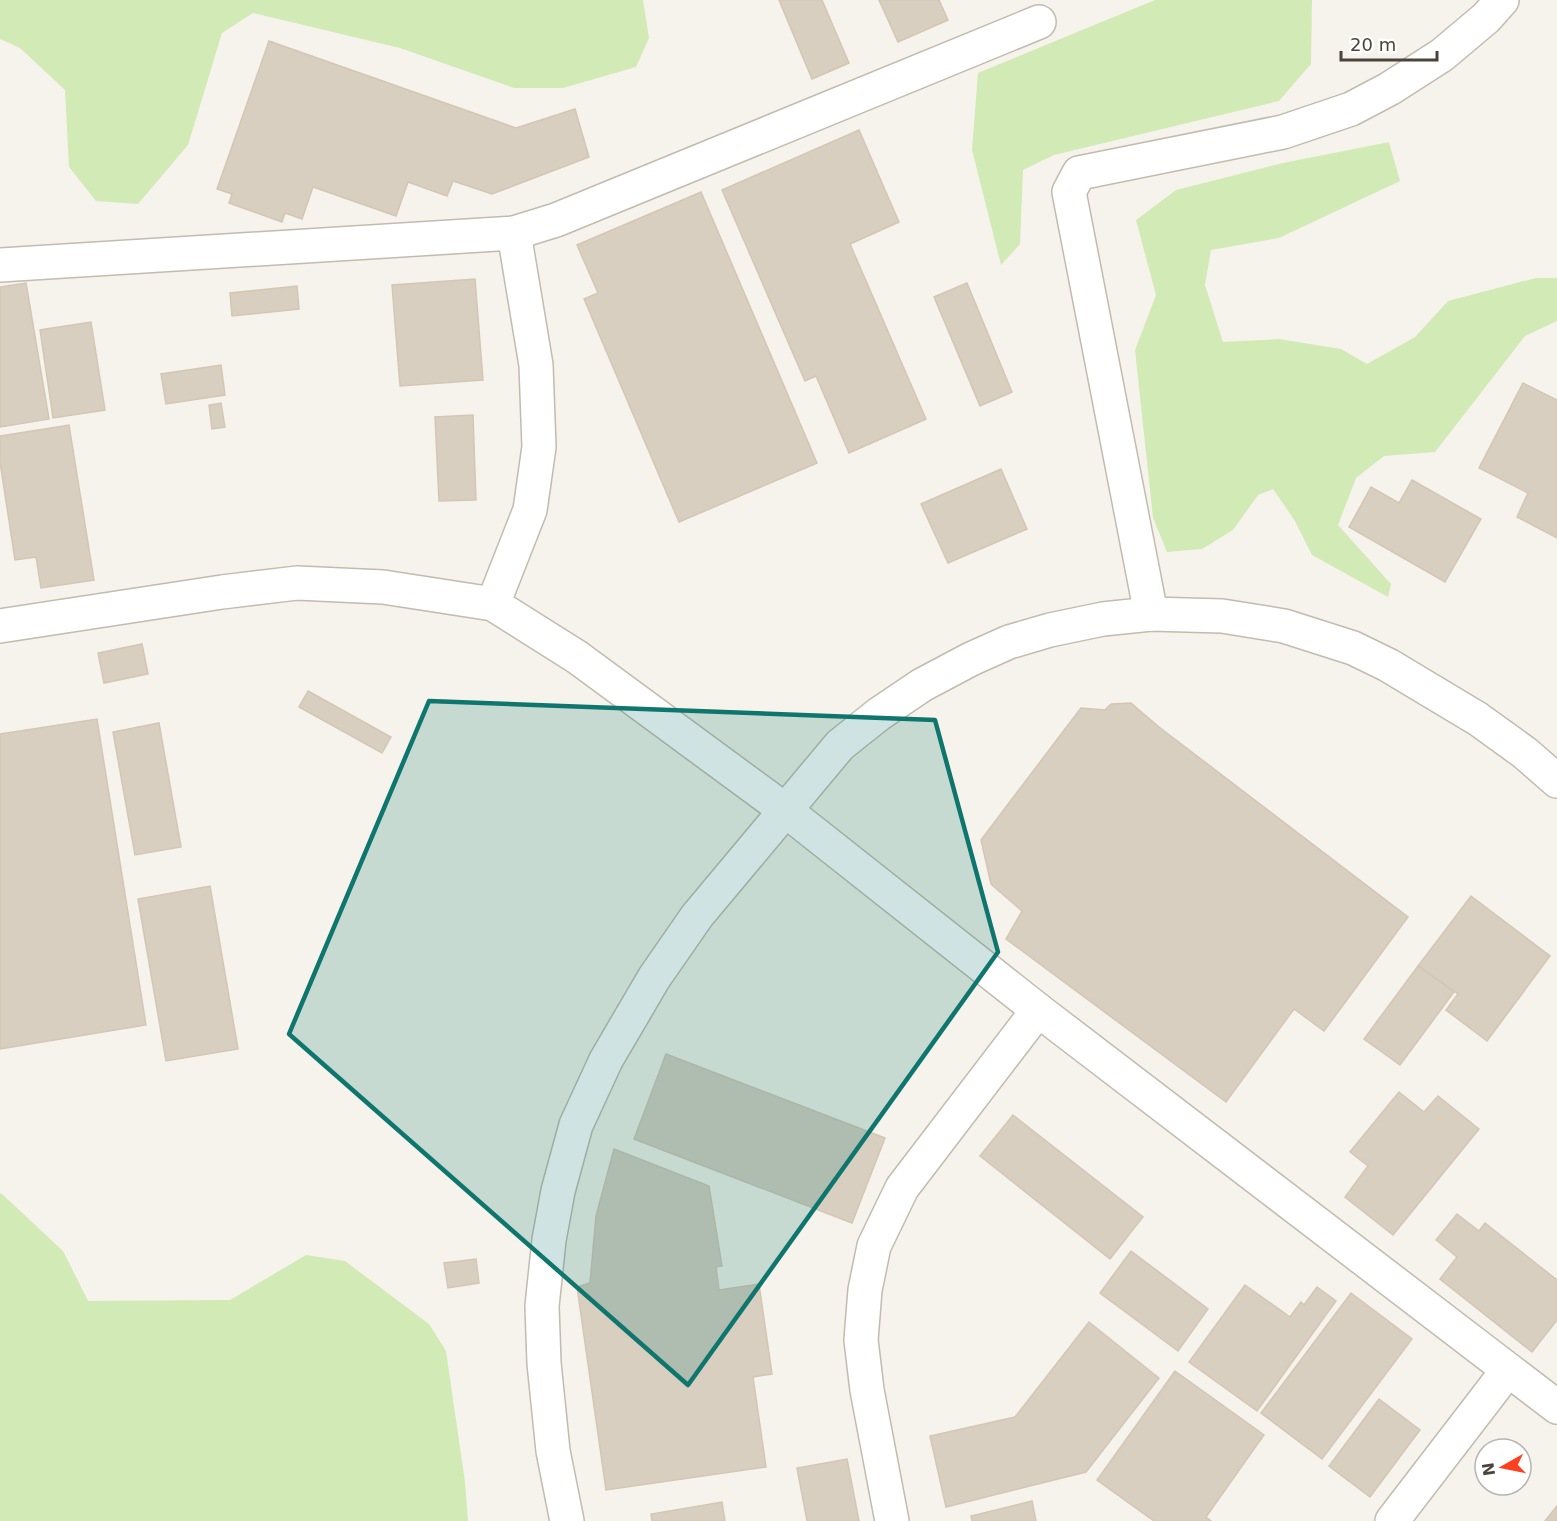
<svg xmlns="http://www.w3.org/2000/svg" width="1557" height="1521" viewBox="0 0 1557 1521" font-family="'DejaVu Sans',sans-serif">
  <rect width="100%" height="100%" fill="#f6f3ec"/>
  <g fill="#d2eab5">
    <polygon points="0,0 643,0 649,38 636,67 563,88 514,88 400,48 253,13 222,33 188,145 138,204 96,201 69,167 65,90 20,48 0,39"/>
    <polygon points="1155,0 1312,0 1311,64 1279,101 1054,155 1023,170 1020,244 1001,265 972,150 978,73"/>
    <polygon points="1389,142 1400,181 1279,238 1211,250 1205,285 1223,342 1279,339 1341,349 1367,364 1415,337 1448,301 1536,278 1557,278 1557,321 1525,336 1435,452 1384,456 1356,478 1338,525 1391,584 1388,597 1312,555 1295,521 1273,489 1258,495 1233,530 1202,549 1167,552 1153,518 1135,350 1156,295 1136,220 1176,190 1283,163"/>
    <polygon points="0,1193 2,1194 63,1251 88,1301 230,1300 306,1255 345,1261 429,1324 446,1351 465,1482 468,1521 0,1521"/>
  </g>
  <g fill="#d8cfc1" stroke="#d3c7b4" stroke-width="1.5">
    <polygon points="779,0 822,0 849,63 812,79"/>
    <polygon points="879,0 939,0 948,20 898,42"/>
    <polygon points="269,41 516,128 575,109 589,157 492,194 453,181 447,196 408,182 396,216 313,187 302,219 285,213 282,222 229,203 232,194 217,189"/>
    <polygon points="859,130 899,222 850,244 926,419 849,453 816,376 805,381 722,190"/>
    <polygon points="701,192 817,463 679,522 584,299 598,293 577,245"/>
    <polygon points="475,279 483,380 400,386 392,285"/>
    <polygon points="26,283 49,419 0,427 0,287"/>
    <polygon points="967,283 1012,392 980,406 934,297"/>
    <polygon points="297,286 299,309 232,316 230,293"/>
    <polygon points="91,322 105,410 53,418 40,330"/>
    <polygon points="221,365 225,395 166,404 161,374"/>
    <polygon points="1523,383 1557,400 1557,538 1517,517 1528,493 1479,468"/>
    <polygon points="221,403 225,427 212,429 209,405"/>
    <polygon points="473,415 476,500 439,501 435,417"/>
    <polygon points="69,425 94,580 41,588 36,557 15,560 0,462 0,436"/>
    <polygon points="1001,469 1027,529 948,563 921,504"/>
    <polygon points="1412,480 1481,519 1445,582 1349,527 1371,487 1399,503"/>
    <polygon points="142,644 148,674 104,683 98,653"/>
    <polygon points="308,691 391,737 382,753 299,707"/>
    <polygon points="1131,703 1159,727 1408,917 1324,1031 1294,1009 1226,1102 1006,939 1022,911 991,884 981,840 1068,725 1081,708 1105,710 1111,704"/>
    <polygon points="97,719 146,1025 0,1049 0,734"/>
    <polygon points="159,723 181,847 135,855 113,732"/>
    <polygon points="210,886 238,1049 166,1061 138,899"/>
    <polygon points="1471,896 1550,956 1487,1041 1446,1010 1458,994 1418,966"/>
    <polygon points="1418,966 1454,992 1400,1065 1364,1039"/>
    <polygon points="666,1054 885,1138 852,1223 634,1139"/>
    <polygon points="1399,1092 1424,1112 1438,1096 1479,1129 1393,1235 1345,1197 1368,1166 1350,1152"/>
    <polygon points="1013,1115 1143,1217 1110,1259 980,1156"/>
    <polygon points="614,1149 709,1186 722,1266 716,1267 719,1290 759,1284 772,1374 753,1377 766,1467 606,1490 577,1287 590,1283 596,1216"/>
    <polygon points="1457,1214 1479,1231 1485,1223 1557,1280 1557,1320 1532,1352 1440,1279 1457,1257 1436,1240"/>
    <polygon points="1131,1251 1208,1309 1178,1351 1100,1293"/>
    <polygon points="476,1259 479,1283 448,1288 444,1263"/>
    <polygon points="1245,1285 1290,1317 1301,1302 1304,1305 1317,1287 1336,1301 1257,1411 1189,1362"/>
    <polygon points="1351,1293 1412,1339 1322,1459 1261,1413"/>
    <polygon points="1089,1322 1159,1378 1086,1472 946,1507 930,1436 1015,1417"/>
    <polygon points="1175,1371 1264,1435 1206,1517 1211,1521 1154,1521 1097,1480"/>
    <polygon points="1379,1399 1420,1430 1370,1497 1329,1466"/>
    <polygon points="847,1459 859,1521 807,1521 797,1468"/>
    <polygon points="1032,1501 1036,1521 972,1521 971,1516"/>
    <polygon points="722,1502 725,1521 652,1521 651,1514"/>
    <polygon points="1557,1506 1557,1521 1545,1521"/>
  </g>
  <g fill="none" stroke-linecap="round" stroke-linejoin="round">
    <defs>
      <g id="minor">
        <polyline points="0,265 514,233 556,220 1039,22"/>
        <polyline points="493,604 530,510 539,447 536,365 514,233"/>
        <polyline points="1151,614 1069,192 1079,173 1283,132 1351,109 1389,89 1442,55 1486,18 1502,0"/>
        <polyline points="0,626 222,592 297,583 383,587 493,604 577,657 785,810"/>
      </g>
      <g id="tertiary">
        <polyline points="785,810 1038,1010 1557,1407"/>
        <polyline points="567,1521 553,1451 544,1363 542,1306 549,1240 558,1191 576,1125 606,1060 654,978 697,916 840,745 879,714 922,685 971,659 1009,642 1050,630 1103,619 1151,614 1222,616 1284,626 1353,648 1388,665 1478,719 1525,753 1557,781"/>
        <polyline points="892,1521 867,1390 861,1340 865,1290 874,1246 902,1188 1038,1010"/>
        <polyline points="1392,1521 1508,1370"/>
      </g>
    </defs>
    <use href="#minor" stroke="#c2bbae" stroke-width="36"/>
    <use href="#tertiary" stroke="#c2bbae" stroke-width="36"/>
    <use href="#minor" stroke="#fff" stroke-width="33"/>
    <use href="#tertiary" stroke="#fff" stroke-width="33"/>
  </g>
  <path fill="#0f766e" fill-opacity="0.2" stroke="#0f766e" stroke-width="4.5" stroke-linejoin="round" d="M429 701 935 720 998 952 688 1385 289 1034Z"/>
  <g transform="translate(1503 1467) rotate(261)"><circle r="28" fill="#ffffff" stroke="#b7b4b0" stroke-width="1.5"/>
  <path d="M0-4.5L10 22L0 15L-10 22Z" fill="#fc3f1d"/>
  <text y="-9" font-size="16" font-weight="bold" text-anchor="middle" fill="#4b4439">N</text>
  </g>
  <path d="M1341 51v9h96v-9" fill="none" stroke="#4b4439" stroke-width="3"/>
  <text x="1350" y="51" font-size="18" fill="#4b4439" stroke="#ffffff" stroke-width="4.5" paint-order="stroke">20 m</text>
</svg>
